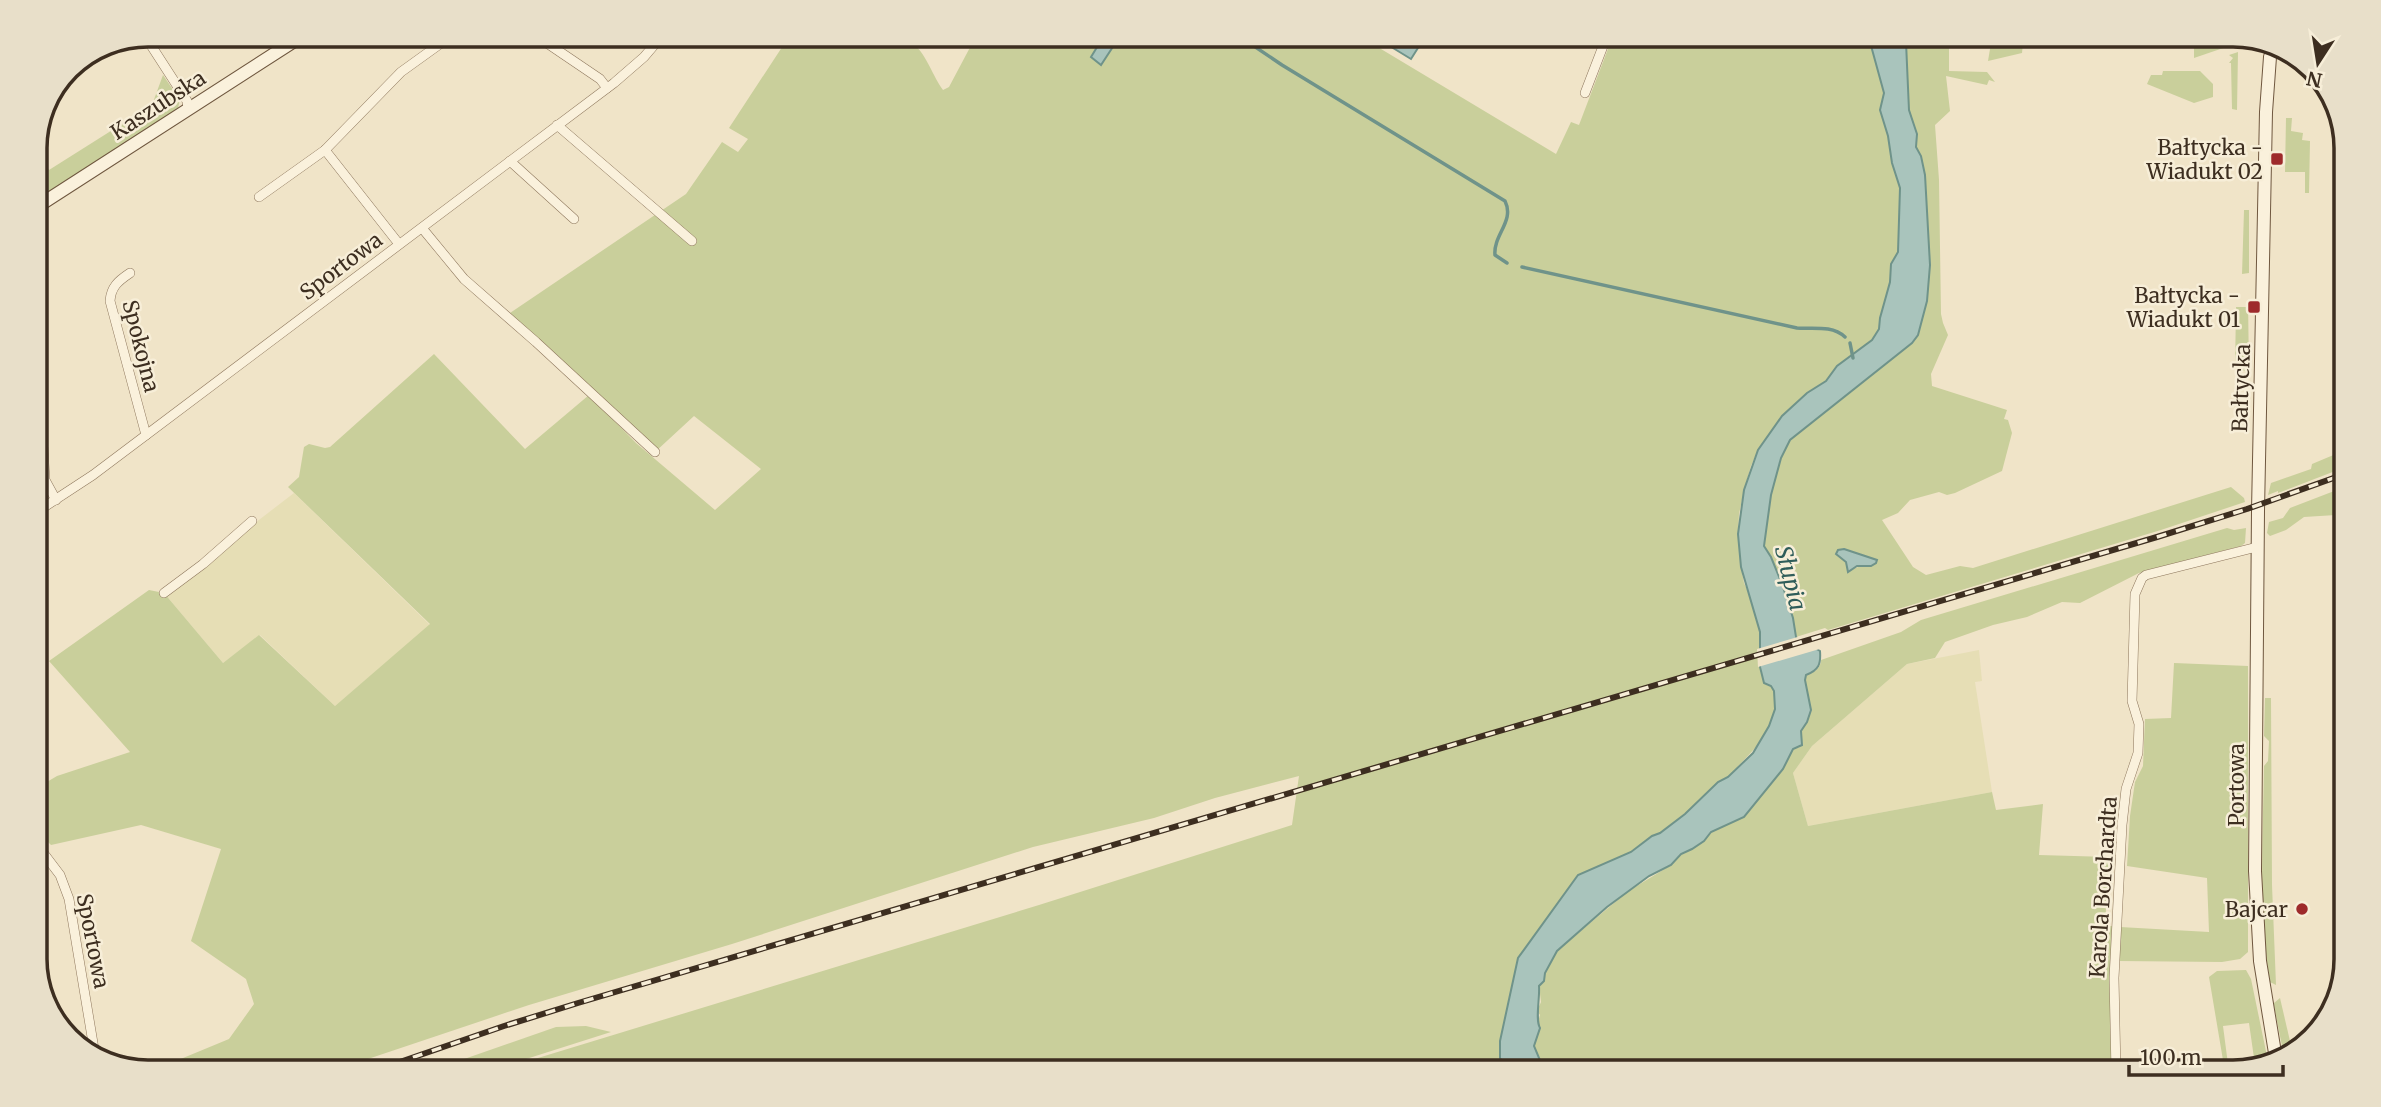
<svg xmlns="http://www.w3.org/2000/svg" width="2381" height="1107" viewBox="0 0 2381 1107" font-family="Merriweather,serif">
  <rect width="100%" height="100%" fill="#f0e4c8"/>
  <g fill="#e6deb5">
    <polygon points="294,493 430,625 335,706 260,635 223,663 164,593"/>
    <polygon points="1979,650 1982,681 1975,682 1992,792 1808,826 1793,773 1812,746 1907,664"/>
  </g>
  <g fill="#c9cf9b" fill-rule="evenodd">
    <path d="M788 38H905C926 49 930 72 943 90L949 87 975 38 1366 40 1556 154 1571 122 1579 125 1611 41 1870 42 1884 94 1880 110 1888 136 1892 163 1900 188 1898 252 1891 264 1890 282 1880 318 1879 329 1872 340 1837 366 1826 381 1807 393 1782 416 1758 450 1751 466 1744 490 1739 514 1738 534 1741 567 1744 583 1753 602 1755 617 1760 632 1776 700 1775 709 1769 726 1758 745 1728 777 1718 782 1685 814 1660 834 1652 836 1631 852 1578 875 1518 958 1500 1041V1057L1506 1069 515 1065 1039 905 1292 825 1299 776 1215 798 1154 818 1033 847 732 944 529 1005 353 1064 171 1063 229 1039 254 1004 246 979 191 941 221 849 141 825 51 845 35 829V789L57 776 130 752 49 661 149 590 164 593 223 663 259 635 335 706 430 624 288 487 299 477 304 447 309 444 325 448 330 447 434 354 525 449 589 395 636 443 715 510 761 469 694 416 655 452 510 313 686 194 722 142 738 152 748 139 729 128Z"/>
    <path d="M1906 42H1949V71L1987 72 1995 82 1989 80 1987 85 1946 76 1950 111 1935 125 1939 180 1941 314 1943 323 1948 335 1931 374 1932 386 2007 410 2004 419 2008 420 2012 433 2002 471 1955 493 1947 495 1939 492 1910 500 1898 513 1882 520 1913 567 1926 575 1960 566 1973 568 2231 487 2244 498 2245 502 2161 530 1828 630 1825 628 1796 637 1793 618 1782 584 1771 557 1764 546 1771 495 1781 458 1790 440 1912 343 1918 335 1927 301 1930 265 1925 175 1921 156 1915 147 1917 134 1909 110ZM1844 550 1876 560 1848 571 1846 562 1836 554Z"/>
    <polygon points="1991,43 2023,43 2022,53 1988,61"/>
    <polygon points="2194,43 2235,44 2194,58"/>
    <polygon points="2238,52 2237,110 2232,109 2231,63 2229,63 2233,58 2229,55"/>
    <polygon points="2163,71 2200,71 2213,84 2213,97 2194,103 2147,84 2151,75 2162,75"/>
    <polygon points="163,75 180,100 178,108 175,111 35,201 35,149 49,170 152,105"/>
    <polygon points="2286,118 2292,118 2291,131 2303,133 2302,140 2310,141 2309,193 2305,193 2305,172 2285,172"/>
    <polygon points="2244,210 2249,210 2249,273 2242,274"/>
    <polygon points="2248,299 2249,374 2245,378 2245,371 2235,369 2236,307 2248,307"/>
    <polygon points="2343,451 2343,468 2278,493 2278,491 2268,495 2271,483 2311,469 2312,464"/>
    <polygon points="2342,488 2342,512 2336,515 2304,517 2286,530 2270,536 2267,533 2269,522 2283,518 2290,508"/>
    <path d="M2227 528 2234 530 2246 528 2245 543 2241 546 2139 573 2080 603 2062 602 2027 617 1993 625 1945 642 1935 658 1907 664 1812 746 1793 773 1808 826 1992 792 1996 810 2043 804 2039 855 2109 857 2105 926H2114L2110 1002 2113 1056 2107 1068 2085 1071 1541 1069 1542 1065 1534 1046C1539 1035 1536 1026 1540 1015L1537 1011 1541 1002 1539 986 1557 951 1627 892 1671 865 1681 854 1692 849 1704 841 1711 832 1744 817 1783 769 1793 749 1800 747 1801 731 1807 722 1809 698 1806 688V675C1813 673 1821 669 1821 660L1901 632 1921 620Z"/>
    <polygon points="2174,663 2248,666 2248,952 2240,959 2222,962 2118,961 2120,927 2209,932 2207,878 2127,866 2130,816 2135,782 2143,766 2145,719 2171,718"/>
    <path d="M2265 698H2271L2272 885 2276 985 2270 982C2258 911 2263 837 2264 766L2268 761 2269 741 2264 736Z"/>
    <polygon points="2246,970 2251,979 2268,1061 2255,1065 2249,1023 2223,1026 2229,1072 2225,1072 2209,977 2217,971"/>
    <polygon points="2280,998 2293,1054 2284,1056 2274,1006 2274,1003"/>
    <polygon points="586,1026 611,1032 507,1065 447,1065 556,1027"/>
  </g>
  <g fill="#a9c4bc" stroke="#6f938a" stroke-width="2">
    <polygon points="1102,39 1118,39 1101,65 1091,57"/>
    <polygon points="1380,40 1423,40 1411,59"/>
    <path d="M1870 42H1906L1909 110 1917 134 1916 147 1921 156 1925 175 1930 265 1927 301 1918 335 1912 343 1790 440 1781 458 1771 495 1764 546 1771 557 1782 584 1793 618 1796 637 1820 651C1821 664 1819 670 1806 675L1805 680 1811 710 1807 722 1801 731 1802 745 1793 749 1783 769 1744 817 1711 832 1704 841 1692 849 1681 854 1671 865 1649 876 1607 907 1557 951 1545 973 1544 981 1539 986C1540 999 1535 1019 1540 1028L1534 1046 1542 1065 1541 1069H1506L1500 1058V1041L1518 958 1578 875 1631 852 1652 836 1660 833 1685 814 1718 782 1728 777 1753 753 1769 726 1775 709 1774 691 1771 686 1764 683 1760 667V632L1741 567 1738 534 1744 490 1758 450 1782 416 1807 393 1826 381 1837 366 1872 340 1879 329 1880 318 1890 282 1891 264 1898 252 1900 188 1892 163 1888 136 1880 110 1884 93Z"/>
    <polygon points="1844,549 1877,560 1876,563 1871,566 1857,566 1848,572 1846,562 1836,554 1838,550"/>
  </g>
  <polygon fill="#f0e4c8" points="1801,636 1823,648 1758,667 1757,649"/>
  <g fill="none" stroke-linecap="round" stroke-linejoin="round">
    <g stroke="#6f938a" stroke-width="3.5">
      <path d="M1245 40 1282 65 1505 201C1515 221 1493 235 1495 255L1507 263"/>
      <path d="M1522 267 1797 328C1813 329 1832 325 1845 337"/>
      <polyline points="1850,343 1853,358"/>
    </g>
    <defs>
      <g id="street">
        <polyline points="145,36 187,101 188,108"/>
        <polyline points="538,37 600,79 607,88"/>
        <polyline points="1585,93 1605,41"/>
        <polyline points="557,125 692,241"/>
        <polyline points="325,150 399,244"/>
        <polyline points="510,161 574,219"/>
        <polyline points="259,197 325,150 401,72 451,36"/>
        <polyline points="422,228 464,279 536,342 655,452"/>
        <path d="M130 273C118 281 111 287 110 301L146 435"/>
        <polyline points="35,437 43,446 45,480 56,500"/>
        <polyline points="35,513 93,475 614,83 644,57 661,37"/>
        <polyline points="164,593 203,564 252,521"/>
        <polyline points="35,842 60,875 69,899 95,1055"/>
        <polyline points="2116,1072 2114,978 2122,825 2126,789 2138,753 2139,724 2132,701 2135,594 2142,578 2146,575 2257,547"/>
      </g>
      <g id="secondary">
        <polyline points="2275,44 2270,57 2266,112 2258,511 2255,871 2260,961 2276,1059"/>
        <polyline points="35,208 302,36"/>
      </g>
    </defs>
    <use href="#street" stroke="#8d765c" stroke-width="10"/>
    <use href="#secondary" stroke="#6f573f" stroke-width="14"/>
    <use href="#street" stroke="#faf1dc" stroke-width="9"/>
    <use href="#secondary" stroke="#faf1dc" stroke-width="12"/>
    <defs>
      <polyline id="rail" points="394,1064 504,1026 578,1003 2157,537 2247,509 2342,475"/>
    </defs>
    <use href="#rail" stroke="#3d2e20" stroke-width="6"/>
    <use href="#rail" stroke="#f7eed8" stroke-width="3.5" stroke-dasharray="10" stroke-linecap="butt"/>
  </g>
  <g fill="#9e2a2b" stroke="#f7eed8" stroke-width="2.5">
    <rect x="2270" y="152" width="14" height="14" rx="3.5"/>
    <rect x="2247" y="300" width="14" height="14" rx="3.5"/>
    <circle cx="2302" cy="909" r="7"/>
  </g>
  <g text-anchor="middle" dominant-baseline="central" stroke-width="5" stroke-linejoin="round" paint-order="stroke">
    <g font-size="21" fill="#3d2e20" stroke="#f7eed8">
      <text transform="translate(158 105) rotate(-33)">Kaszubska</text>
      <text transform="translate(341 266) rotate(-37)">Sportowa</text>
      <text transform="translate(141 346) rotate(76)">Spokojna</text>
      <text transform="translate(2241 388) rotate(-88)">Bałtycka</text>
      <text transform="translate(2236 785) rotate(-90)">Portowa</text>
      <text transform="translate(2103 887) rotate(-86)">Karola Borchardta</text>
      <text transform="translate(93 941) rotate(79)">Sportowa</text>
    </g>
    <g font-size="21" fill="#3d2e20" stroke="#f7eed8" text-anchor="end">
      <text x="2263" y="147">Bałtycka -<tspan x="2263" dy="24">Wiadukt 02</tspan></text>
      <text x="2240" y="295">Bałtycka -<tspan x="2240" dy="24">Wiadukt 01</tspan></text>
      <text x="2288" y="909">Bajcar</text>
    </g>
    <g font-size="23" font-style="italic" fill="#2f5d5a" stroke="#f7eed8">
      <text transform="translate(1791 578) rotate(76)">Słupia</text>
    </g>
  </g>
  <path d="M0 0H2381V1107H0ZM148 47H2233A101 101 0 0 1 2334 148V959A101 101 0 0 1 2233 1060H148A101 101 0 0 1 47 959V148A101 101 0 0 1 148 47Z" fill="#e8dfc9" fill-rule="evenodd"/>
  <path fill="none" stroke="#3d2e20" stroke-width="3.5" d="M148 47H2233A101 101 0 0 1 2334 148V959A101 101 0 0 1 2233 1060H148A101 101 0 0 1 47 959V148A101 101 0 0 1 148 47Z"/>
  <g transform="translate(2318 63) rotate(192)" stroke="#f7eed8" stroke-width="5" paint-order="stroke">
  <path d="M0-5L12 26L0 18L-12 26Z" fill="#3d2e20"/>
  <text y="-10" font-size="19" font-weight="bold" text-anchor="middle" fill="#3d2e20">N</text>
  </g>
  <path d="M2129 1065v10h154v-10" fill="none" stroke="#3d2e20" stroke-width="3.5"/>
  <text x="2140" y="1065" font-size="21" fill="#3d2e20" stroke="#f7eed8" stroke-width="5" paint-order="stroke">100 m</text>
</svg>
